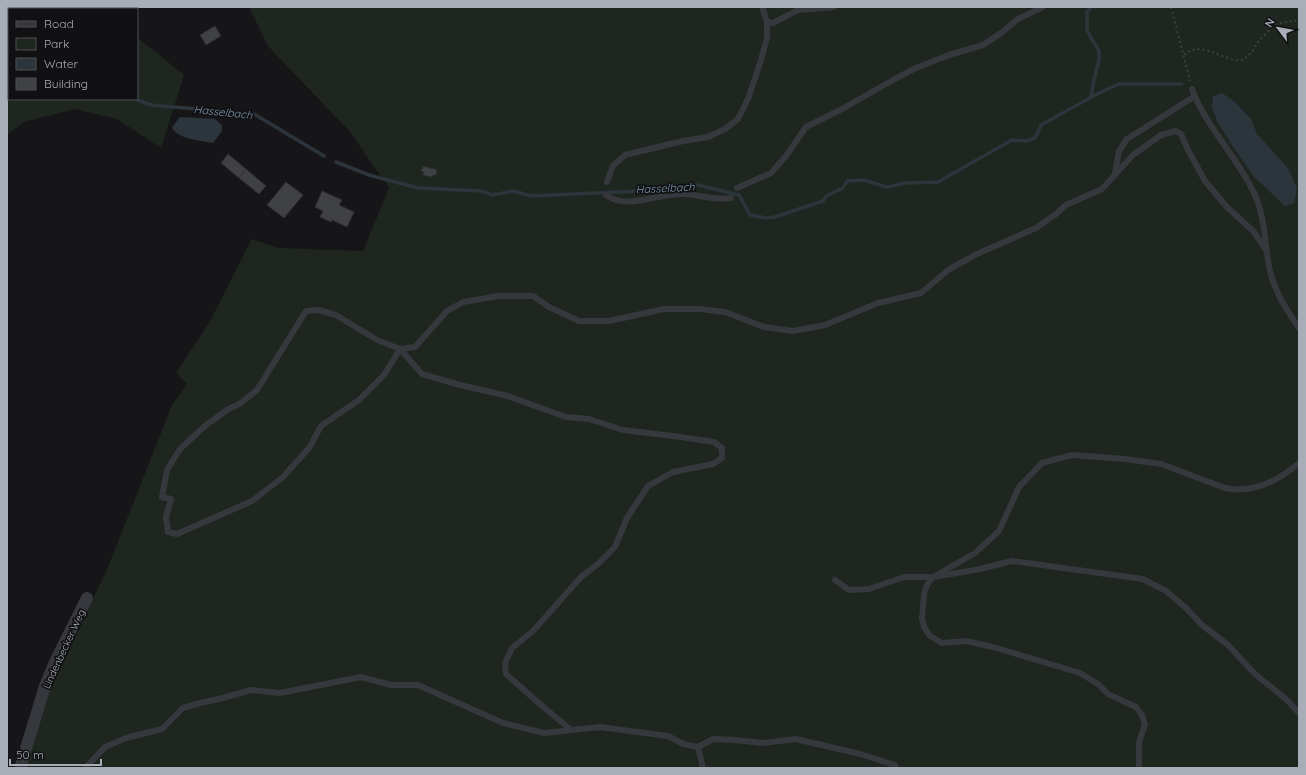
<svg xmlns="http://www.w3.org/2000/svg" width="1306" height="775" viewBox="0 0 1306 775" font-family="Quicksand,sans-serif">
  <rect width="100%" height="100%" fill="#161618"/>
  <g fill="#1e261f">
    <polygon points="7,7 100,7 102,9 9,9 9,99 137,99 137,37 184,75 161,148 117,119 75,109 24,122 7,135"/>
    <polygon points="249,7 1299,7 1299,768 26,768 47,697 108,567 172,405 187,384 176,373 209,323 252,239 278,248 363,251 389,188 350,132 268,46"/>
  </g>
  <g fill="#2c353c">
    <polygon points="1222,93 1234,101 1251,119 1257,134 1288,168 1297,188 1294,203 1285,206 1254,177 1234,148 1217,121 1212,107 1213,96"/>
    <path d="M180 117 215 119 222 125V131L213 143C202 141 176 139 172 127Z"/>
  </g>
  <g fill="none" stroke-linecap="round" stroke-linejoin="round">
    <g stroke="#2c353c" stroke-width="3.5">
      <polyline points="1091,7 1087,12 1087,31 1099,51 1099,60 1094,80 1091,97"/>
      <polyline points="7,56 9,57"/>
      <polyline points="135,99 151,105 254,114 324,156"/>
      <polyline points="336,162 369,175 418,188 482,191 492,195 514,191 531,196 661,190 698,185 739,195 750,215 766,218 775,217 823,201 826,196 843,188 847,181 864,180 887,187 906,183 938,182 1012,140 1026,141 1035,138 1041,125 1097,94 1119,84 1182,84"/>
    </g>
  </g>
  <g fill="#404145" stroke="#303034">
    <polygon points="215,26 221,36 206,45 200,35"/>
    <polygon points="228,154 246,169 239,178 221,163"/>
    <polygon points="423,166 437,170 436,175 433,175 432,177 423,175 424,172 421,171"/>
    <polygon points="246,169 266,186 259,194 239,178"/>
    <polygon points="286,182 303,195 284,218 267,205"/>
    <polygon points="322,191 342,200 339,205 354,212 347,227 332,220 331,222 320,217 323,211 315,207"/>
  </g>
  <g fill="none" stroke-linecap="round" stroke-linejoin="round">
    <g stroke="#3d3f44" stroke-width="2" stroke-dasharray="2 3" stroke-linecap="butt">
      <polyline points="1171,7 1190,81"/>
      <path d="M1184 55C1200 41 1217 56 1234 60 1237 61 1240 60 1243 60L1252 52 1258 42 1272 27 1281 23 1299 20"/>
    </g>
    <g stroke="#37383d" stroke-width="6">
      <polyline points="762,7 767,22 773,23 798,10 834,7"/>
      <path d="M1192 89C1206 127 1236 155 1253 191 1266 216 1264 244 1270 271 1275 293 1287 310 1299 328"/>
      <polyline points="1115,173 1119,151 1127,139 1195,96"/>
      <polyline points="607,182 613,166 625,155 683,141 708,137 725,129 738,119 748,99 761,60 767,38 767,22"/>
      <polyline points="737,188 771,173 786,156 806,127 842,109 893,80 916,68 949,55 983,45 1001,33 1018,19 1043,7"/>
      <path d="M606 195C626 211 661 192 685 194 700 195 715 201 731 198"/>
      <polyline points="835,580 849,590 869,589 904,577 933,577 975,570 1012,561 1143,579 1166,591 1186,608 1202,625 1228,645 1255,674 1287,700 1299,713"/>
      <polyline points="571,730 541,705 506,674 505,663 512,648 533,631 581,577 598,564 615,547 627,518 648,486 673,472 713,464 722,458 722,448 714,442 681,437 623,430 589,419 566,417 508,396 460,385 422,374 400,349 384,375 359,400 321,426 309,448 283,477 252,501 177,534 168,532 166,517 171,499 162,497 167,470 180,449 205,426 227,410 241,403 257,390 306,311 319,310 336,315 377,340 400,349 415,347 447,311 463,302 499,296 533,296 549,307 579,321 609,321 664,309 700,309 725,312 764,327 793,331 825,325 878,303 921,293 948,270 977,254 1036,228 1056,214 1066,205 1102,189 1133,155 1161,135 1176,131 1181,134 1188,150 1205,181 1226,206 1254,232 1266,250"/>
      <polyline points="698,747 713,739 735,740 763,743 796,739 860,754 895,765 896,768"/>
      <polyline points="85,768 105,747 126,738 162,729 183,708 200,703 223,698 251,690 280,693 361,677 391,685 418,685 503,723 544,733 600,727 668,736 683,744 698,747 703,768"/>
      <path d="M1139 768V742L1145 725 1142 715 1136 707 1108 694 1098 684 1080 673 993 647 966 641 942 643 930 636 924 627 922 618 924 594 927 585 933 577 975 553 999 531 1019 487 1042 463 1072 455 1125 459 1161 464 1225 488C1253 494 1278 481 1299 463"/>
    </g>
    <polyline stroke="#37383d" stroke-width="12" points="20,768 45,686 55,662 87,598"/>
  </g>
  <g text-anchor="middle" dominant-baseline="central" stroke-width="3.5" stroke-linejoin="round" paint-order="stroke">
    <g font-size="10" fill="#a8adb8" stroke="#111113">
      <text transform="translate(64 649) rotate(-65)">Lindenbecker Weg</text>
    </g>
    <g font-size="11" font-style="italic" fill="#7f9bb3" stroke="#111113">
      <text transform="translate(223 112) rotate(6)">Hasselbach</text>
      <text transform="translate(665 188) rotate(-3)">Hasselbach</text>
    </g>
  </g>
  <rect width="1306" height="775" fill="none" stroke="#a8adb8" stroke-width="16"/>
  <rect x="8" y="8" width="130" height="92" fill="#111113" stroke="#4d4f55"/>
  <rect x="16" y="21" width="20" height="6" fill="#37383d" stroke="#4d4f55"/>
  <text x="44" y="28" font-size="12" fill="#a8adb8">Road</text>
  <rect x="16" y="38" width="20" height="12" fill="#1e261f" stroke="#4d4f55"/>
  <text x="44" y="48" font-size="12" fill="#a8adb8">Park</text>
  <rect x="16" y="58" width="20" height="12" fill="#2c353c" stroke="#4d4f55"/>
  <text x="44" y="68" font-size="12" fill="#a8adb8">Water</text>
  <rect x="16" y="78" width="20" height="12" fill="#404145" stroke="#4d4f55"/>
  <text x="44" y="88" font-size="12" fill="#a8adb8">Building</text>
  <g transform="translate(1278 28) rotate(302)" stroke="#111113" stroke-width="3" paint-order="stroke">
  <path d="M0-3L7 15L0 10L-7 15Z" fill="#a8adb8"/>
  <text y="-6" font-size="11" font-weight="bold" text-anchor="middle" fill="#a8adb8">N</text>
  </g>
  <path d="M10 759v6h91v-6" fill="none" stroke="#a8adb8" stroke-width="2"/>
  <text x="16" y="759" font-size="12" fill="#a8adb8" stroke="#111113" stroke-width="3" paint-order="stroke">50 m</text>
</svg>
